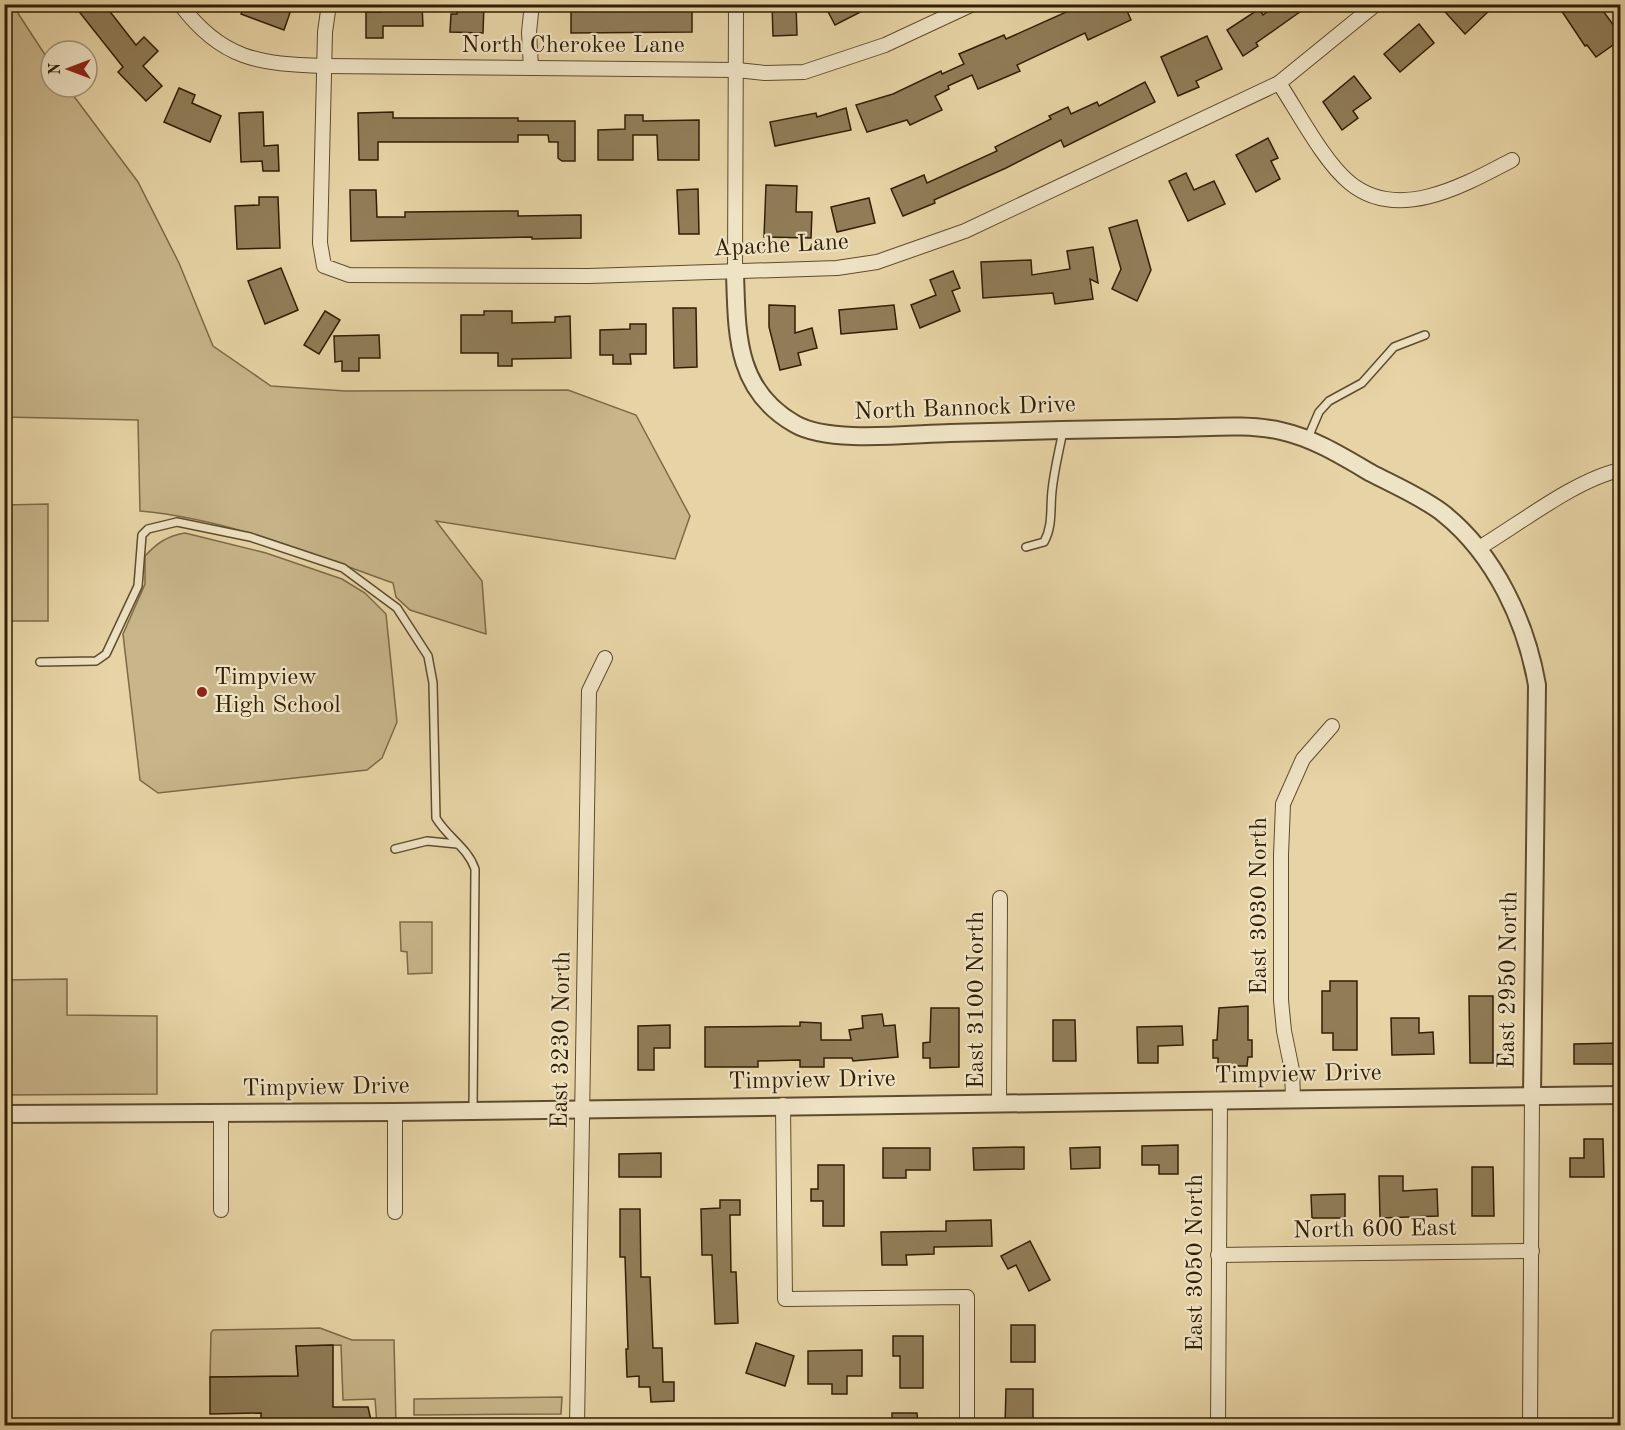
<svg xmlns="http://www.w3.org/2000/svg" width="1625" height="1430" viewBox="0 0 1625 1430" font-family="'Old Standard TT',serif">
  <rect width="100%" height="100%" fill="#e7d4a6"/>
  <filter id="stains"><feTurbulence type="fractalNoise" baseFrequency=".00333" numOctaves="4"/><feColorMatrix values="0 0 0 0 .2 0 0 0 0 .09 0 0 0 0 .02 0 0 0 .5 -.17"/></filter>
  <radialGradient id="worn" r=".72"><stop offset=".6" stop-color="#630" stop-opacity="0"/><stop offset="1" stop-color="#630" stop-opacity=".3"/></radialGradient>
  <g fill="#c8b58a" stroke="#7c6a47" stroke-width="1.5">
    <path d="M12 4 51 64V87H67L138 182 179 263 213 346 271 386 345 391 568 390 636 415 690 516 675 559 436 521 482 581 486 634 410 610 396 597 393 583C312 554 228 519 140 511L138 420 5 417 4 5Z"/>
    <polygon points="48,504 48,621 5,621 5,505"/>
    <path d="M185 533 266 553 342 579 365 593 386 614 397 722 382 758 367 770 158 793 140 780 123 634 145 584V556C157 543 167 536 185 533Z"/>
    <polygon points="400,922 432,922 432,973 408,974 407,952 401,951"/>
    <polygon points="67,979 67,1015 157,1016 157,1094 5,1095 5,980"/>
    <polygon points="320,1328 352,1340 394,1340 396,1425 377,1425 375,1399 343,1400 341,1345 296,1346 298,1376 210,1377 211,1333 213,1330"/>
    <polygon points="562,1397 561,1414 414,1415 414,1399"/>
  </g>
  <g fill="#907d58" stroke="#311e04" stroke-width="1.5">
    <polygon points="73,4 104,4 136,45 144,37 158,51 143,66 162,86 146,101 118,72 123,67"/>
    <polygon points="245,4 293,4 284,30 241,14"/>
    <polygon points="457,4 484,4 483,33 450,32 451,14 457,14"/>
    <polygon points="634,4 692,4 692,32 571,33 571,5"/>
    <polygon points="772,4 796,4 797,35 773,36"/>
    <polygon points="824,4 876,4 835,25"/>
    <polygon points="1084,4 1124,4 1131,20 1088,40 1085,33 1017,65 1020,71 978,89 972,75 948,86 949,89 935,96 942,110 910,125 907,120 867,132 856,105 893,94 941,71 942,74 964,64 959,54 1004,35 1006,39"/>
    <polygon points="1277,4 1311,4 1256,43 1258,46 1243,56 1227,30 1259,9 1263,15"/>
    <polygon points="1438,4 1496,4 1465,34"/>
    <polygon points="1557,4 1598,4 1620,34 1620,40 1596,57 1587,45 1585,46"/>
    <polygon points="381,5 422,5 423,26 383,26 383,38 366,38 366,12 381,12"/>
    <polygon points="1419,24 1434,43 1400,72 1384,54"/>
    <polygon points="1207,36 1222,69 1196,81 1199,87 1178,96 1161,57"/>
    <polygon points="1354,76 1371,98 1353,111 1358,118 1342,130 1323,102"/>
    <polygon points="1145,82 1155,102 1064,147 1061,140 1006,168 934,200 935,203 903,216 891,189 924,175 927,183 997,151 995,147 1051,119 1049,116 1068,107 1071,114 1097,102 1099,106"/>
    <polygon points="179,88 195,95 192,103 221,116 210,142 164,122"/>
    <polygon points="846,108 851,130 775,146 770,122 816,113 817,117"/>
    <polygon points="263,112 264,146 278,145 279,171 263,171 262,161 241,162 239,113"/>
    <polygon points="393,112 393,118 518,118 518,121 575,121 575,161 562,161 558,158 558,142 549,142 548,135 518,135 518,142 378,142 378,160 359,160 358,113"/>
    <polygon points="625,115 643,115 643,121 699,120 699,160 658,160 657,135 633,135 633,160 598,160 598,130 625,129"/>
    <polygon points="1268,138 1278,158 1271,161 1280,179 1256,192 1236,155"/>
    <polygon points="1186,173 1194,190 1214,181 1225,204 1188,221 1169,181"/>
    <polygon points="766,185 797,186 796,212 812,212 811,238 764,237"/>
    <polygon points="698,189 699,234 679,234 677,190"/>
    <polygon points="350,190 376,190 377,217 405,217 405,212 518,211 518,216 581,215 581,238 532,239 532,237 351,241"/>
    <polygon points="259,197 278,197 280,248 237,249 235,206 259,205"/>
    <polygon points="869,198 875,223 837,232 831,207"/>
    <polygon points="1137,220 1151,270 1137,301 1112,289 1121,269 1109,228"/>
    <polygon points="1093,247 1098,283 1090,279 1093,299 1055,304 1053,293 983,298 981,262 1031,260 1032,275 1070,269 1067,251"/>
    <polygon points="281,268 298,310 265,324 248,281"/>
    <polygon points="953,271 960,288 952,291 960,311 920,328 911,305 936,295 930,280"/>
    <polygon points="769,305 795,306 795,333 812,328 817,348 798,353 801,365 780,370 769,327"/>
    <polygon points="894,305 897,329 841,334 839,310"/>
    <polygon points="673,308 696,308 697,367 674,368"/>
    <polygon points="325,311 340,320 319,354 304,345"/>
    <polygon points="484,311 512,311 512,323 555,322 555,317 570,316 571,358 512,359 512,366 498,366 498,353 461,353 461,315 484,315"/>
    <polygon points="630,324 646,324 646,354 630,354 631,364 613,364 613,355 600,355 600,330 630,329"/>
    <polygon points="379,335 380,358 359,358 359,371 342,371 342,361 335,362 334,336"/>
    <polygon points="1330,981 1357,981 1357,1050 1333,1050 1333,1033 1322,1033 1322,991 1330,991"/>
    <polygon points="1469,996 1493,996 1493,1063 1470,1063"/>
    <polygon points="1248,1006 1248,1040 1252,1040 1252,1057 1248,1057 1247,1066 1218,1066 1218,1058 1213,1058 1213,1040 1217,1040 1219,1008"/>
    <polygon points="931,1008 959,1008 959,1067 930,1068 930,1058 923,1058 923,1043 930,1042"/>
    <polygon points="882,1014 884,1026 895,1025 898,1057 853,1061 852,1058 824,1058 824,1067 800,1067 800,1060 758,1061 758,1067 705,1067 705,1027 800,1026 800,1022 821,1023 821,1040 851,1040 849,1030 863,1028 862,1016"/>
    <polygon points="1391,1018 1419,1018 1419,1033 1433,1032 1434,1054 1392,1055"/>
    <polygon points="1053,1020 1075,1020 1076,1061 1053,1061"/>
    <polygon points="670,1025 670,1048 654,1048 654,1070 638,1070 638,1026"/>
    <polygon points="1182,1026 1183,1045 1158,1046 1158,1063 1138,1063 1137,1027"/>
    <polygon points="1620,1043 1620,1064 1574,1064 1574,1044"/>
    <polygon points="1584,1139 1603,1139 1604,1177 1570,1177 1570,1158 1584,1158"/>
    <polygon points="1178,1145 1178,1174 1159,1174 1159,1165 1142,1165 1142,1146"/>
    <polygon points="1024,1147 1024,1169 974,1170 973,1148"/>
    <polygon points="1100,1147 1100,1168 1071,1169 1070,1148"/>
    <polygon points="883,1148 930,1148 930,1170 906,1170 906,1178 883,1178"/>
    <polygon points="661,1153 661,1177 619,1177 619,1154"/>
    <polygon points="818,1165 844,1165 844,1226 823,1226 823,1201 811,1201 811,1189 818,1189"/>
    <polygon points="1472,1167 1493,1167 1494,1216 1472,1216"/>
    <polygon points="1379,1176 1403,1176 1403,1191 1437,1189 1438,1216 1380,1218"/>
    <polygon points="1345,1194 1345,1218 1312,1218 1311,1195"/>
    <polygon points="720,1200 740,1200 740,1215 730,1215 731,1272 736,1272 738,1323 715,1324 712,1255 702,1255 701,1209 720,1208"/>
    <polygon points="620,1209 640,1209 641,1277 650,1277 653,1348 662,1348 663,1382 674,1382 674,1401 651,1402 650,1387 639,1387 639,1376 627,1377 626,1349 628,1349 625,1257 620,1257"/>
    <polygon points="991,1220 992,1246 934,1247 934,1254 906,1255 907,1265 882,1265 881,1232 946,1231 946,1221"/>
    <polygon points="1030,1241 1050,1280 1029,1291 1016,1265 1008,1269 1001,1256"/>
    <rect x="1011" y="1325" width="24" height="37"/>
    <polygon points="893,1336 923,1336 923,1388 900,1388 900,1356 893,1356"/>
    <polygon points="756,1343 794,1356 785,1386 746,1373"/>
    <polygon points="333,1345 333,1407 368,1407 372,1425 261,1425 261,1413 210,1414 210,1377 298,1376 296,1346"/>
    <polygon points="862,1350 862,1376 847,1376 847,1394 832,1394 832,1384 808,1384 808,1351"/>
    <polygon points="1006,1389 1033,1389 1033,1425 1005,1425"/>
    <polygon points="892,1413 917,1413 918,1425 892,1425"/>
  </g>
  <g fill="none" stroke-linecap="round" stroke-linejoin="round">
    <defs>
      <g id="service">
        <polyline points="1307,440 1319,412 1329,401 1362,383 1394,347 1425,335"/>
        <path d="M1026 547 1044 542C1053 526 1050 509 1052 491 1054 471 1059 451 1063 431"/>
        <path d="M40 662 96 661 106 654 138 586 142 535 148 529 177 522 250 537 343 568 397 608 428 656 433 683 436 818C448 838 468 848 475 869L473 1110"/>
        <polyline points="395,849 427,841 457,844"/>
      </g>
      <g id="minor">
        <path d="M180 4C222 60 259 64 325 66L737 70 765 73 804 72 885 45 973 4"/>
        <polyline points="329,4 325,32 320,243 324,266 349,275 589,276 837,268 877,262 965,231 1279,83 1376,4"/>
        <polyline points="531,68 529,32 532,4"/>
        <path d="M1279 83C1298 112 1324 162 1350 183 1399 223 1466 184 1512 160"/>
        <polyline points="735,273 736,4"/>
        <path d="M1479 548C1521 523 1575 480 1620 470"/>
        <polyline points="1293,1099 1292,1070 1284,1031 1281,1000 1281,855 1283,804 1303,759 1332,726"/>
        <polyline points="999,1103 1000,898"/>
        <polyline points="783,1105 785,1299 967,1297 967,1426"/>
        <polyline points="395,1112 395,1212"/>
        <polyline points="221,1113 221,1210"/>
        <polyline points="1218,1255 1532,1251"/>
        <polyline points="577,1426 589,691 605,658"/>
        <polyline points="1218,1426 1220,1100"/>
        <polyline points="1530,1426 1532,1096"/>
      </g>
      <g id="tertiary">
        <path d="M735 273C737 333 735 390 795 424 830 444 909 434 950 433 1024 431 1097 429 1171 428 1206 428 1246 423 1281 431 1313 438 1342 456 1371 473 1392 484 1426 499 1444 514 1495 555 1526 622 1537 685L1532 1096"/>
        <polyline points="4,1114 395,1112 1620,1095"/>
      </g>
    </defs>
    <use href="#service" stroke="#5e4c2c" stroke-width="10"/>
    <use href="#minor" stroke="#5e4c2c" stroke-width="16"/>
    <use href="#tertiary" stroke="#5e4c2c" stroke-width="20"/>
    <use href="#service" stroke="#efe3c5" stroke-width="7"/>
    <use href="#minor" stroke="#efe3c5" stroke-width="14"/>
    <use href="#tertiary" stroke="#efe3c5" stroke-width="16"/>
  </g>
  <circle fill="#8f2418" stroke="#efe3c5" stroke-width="2" cx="202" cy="692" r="6"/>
  <g text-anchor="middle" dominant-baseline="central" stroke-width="4.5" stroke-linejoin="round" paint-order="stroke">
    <g font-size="24" fill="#311e04" stroke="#efe3c5">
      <text x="573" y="46">North Cherokee Lane</text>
      <text transform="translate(781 246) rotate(-3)">Apache Lane</text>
      <text transform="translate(965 409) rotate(-2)">North Bannock Drive</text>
      <text transform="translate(1260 906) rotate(-90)">East 3030 North</text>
      <text transform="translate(1509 980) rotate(-89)">East 2950 North</text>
      <text transform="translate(977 1000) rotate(-90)">East 3100 North</text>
      <text transform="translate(562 1040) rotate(-89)">East 3230 North</text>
      <text transform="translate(1298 1075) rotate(-1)">Timpview Drive</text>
      <text transform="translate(812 1081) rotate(-1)">Timpview Drive</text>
      <text transform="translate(326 1088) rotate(-1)">Timpview Drive</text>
      <text transform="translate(1375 1230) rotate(-1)">North 600 East</text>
      <text transform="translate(1196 1263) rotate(-90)">East 3050 North</text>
    </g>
    <g font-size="24" fill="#311e04" stroke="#efe3c5" text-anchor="start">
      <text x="214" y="678">Timpview<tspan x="214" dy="28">High School</tspan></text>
    </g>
  </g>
  <rect width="1625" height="1430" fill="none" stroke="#e7d4a6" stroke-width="24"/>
  <rect x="6" y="6" width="1613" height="1418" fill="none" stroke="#311e04" stroke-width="3"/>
  <rect x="12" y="12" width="1601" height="1406" fill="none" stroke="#311e04" stroke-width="1.5"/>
  <g transform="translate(69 69) rotate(270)"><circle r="28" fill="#efe3c5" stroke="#a39478" stroke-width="1.5"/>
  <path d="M0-4.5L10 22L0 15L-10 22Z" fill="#8f2418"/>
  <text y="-9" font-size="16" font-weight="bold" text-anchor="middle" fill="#311e04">N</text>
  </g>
  <rect width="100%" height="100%" filter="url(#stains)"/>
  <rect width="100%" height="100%" fill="url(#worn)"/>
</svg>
